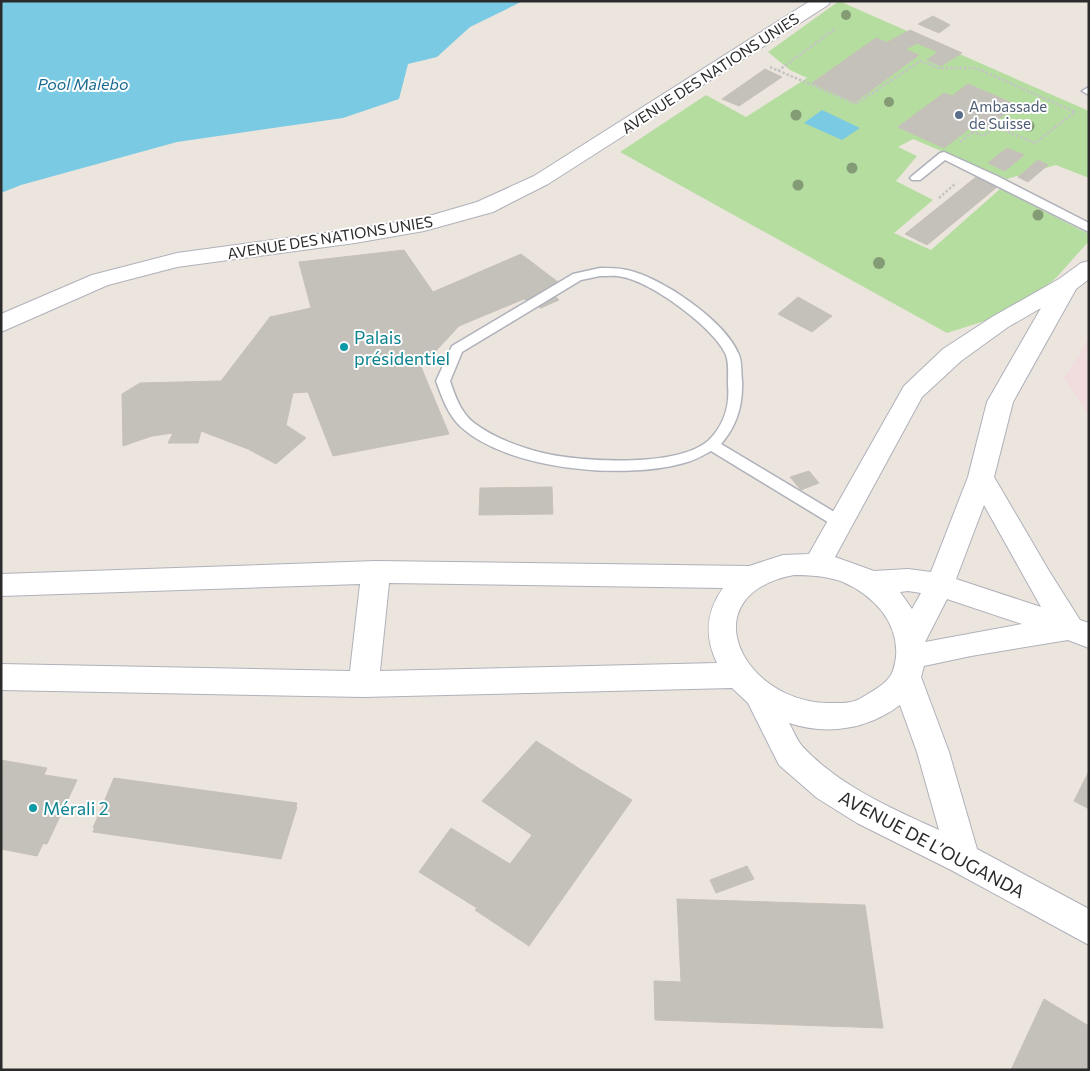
<svg xmlns="http://www.w3.org/2000/svg" width="1090" height="1071" viewBox="0 0 1090 1071" font-family="Commissioner,sans-serif">
  <rect width="100%" height="100%" fill="#ebe5de"/>
  <polygon fill="#f1dcde" points="1089,338 1089,416 1064,378"/>
  <polygon fill="#b6dda0" points="839,1 1089,111 1089,178 1056,165 1007,179 913,139 898,147 917,156 896,181 933,200 894,233 931,250 1000,189 1089,234 1089,241 1056,278 1016,311 947,333 620,152 706,95 746,117 807,78 790,70 768,52"/>
  <g fill="#7bcae4">
    <polygon points="1,1 523,1 470,27 437,57 408,64 399,99 343,118 177,142 21,185 1,193"/>
    <polygon points="822,110 860,128 842,140 804,123"/>
  </g>
  <g fill="#c4c0ba" stroke="#c7c1b8">
    <polygon points="933,16 950,25 939,33 918,24"/>
    <polygon points="910,30 962,53 941,66 927,60 938,52 917,43 905,50 888,42"/>
    <polygon points="876,38 919,55 855,102 812,83"/>
    <polygon points="765,69 782,77 739,106 722,99"/>
    <polygon points="968,84 1017,105 985,129 974,125 944,148 898,127 944,93 952,96"/>
    <polygon points="1007,148 1024,155 1005,171 988,163"/>
    <polygon points="1038,160 1048,165 1028,182 1018,177"/>
    <polygon points="976,177 997,187 927,245 905,234"/>
    <polygon points="404,250 433,292 521,254 558,282 546,288 559,300 541,308 524,299 459,326 421,367 449,434 333,456 308,392 293,393 286,425 306,438 276,464 248,449 201,431 198,443 168,443 173,433 152,436 123,446 122,394 140,383 221,381 270,317 311,308 299,262"/>
    <polygon points="798,297 832,316 812,332 778,314"/>
    <polygon points="809,471 819,483 801,490 790,477"/>
    <polygon points="552,487 553,514 479,515 480,488"/>
    <polygon points="536,741 580,769 632,800 529,946 475,910 477,908 419,872 451,828 510,864 532,835 482,801"/>
    <polygon points="1,760 47,768 40,783 70,788 37,856 1,849"/>
    <polygon points="1,768 77,780 47,844 1,837"/>
    <polygon points="1089,771 1089,809 1074,801"/>
    <polygon points="114,778 297,803 280,855 93,828"/>
    <polygon points="115,782 297,807 281,859 93,832"/>
    <polygon points="747,866 754,879 716,893 710,880"/>
    <polygon points="677,899 865,905 883,1028 655,1020 654,981 681,982"/>
    <polygon points="1044,999 1089,1026 1089,1070 1011,1070"/>
  </g>
  <g fill="none" stroke-linecap="round" stroke-linejoin="round">
    <defs>
      <g id="lane">
        <polygon points="1089,87 1089,95 1082,91"/>
        <polygon points="944,152 997,176 1089,223 1089,232 945,160 920,180 912,180 910,178 912,176 940,153"/>
        <path d="M600 268C609 268 618 268 627 270 661 277 726 321 739 355 742 362 741 373 742 381 743 405 737 426 721 444L846 519 848 523 846 527 841 529 836 527 711 451C702 456 693 461 684 463 625 480 508 470 461 427 448 415 442 397 436 381L452 346 573 274ZM600 276C607 276 616 275 623 277 651 282 715 328 726 355 729 363 728 376 728 385 730 405 724 425 709 440 679 468 581 462 543 453 519 447 494 438 474 423 461 413 455 396 450 381L462 352 581 280Z"/>
      </g>
      <g id="street">
        <polygon points="810,1 831,1 828,5 548,184 493,212 424,231 355,243 177,267 108,285 1,332 1,314 92,275 177,253 355,229 422,218 477,202 534,176"/>
        <path d="M1089 261V279L1076 289 1013 402 994 477 1049 571 1080 620 1089 623V648L1068 640 971 656 924 666 921 677 949 752 977 849 1089 909V945L951 870 857 823 817 798 779 765 748 703 732 688 363 697 1 690V664L350 671 360 584 1 596V574L376 561 749 566 783 555 809 554 904 386 943 349 992 317 1059 279 1081 263ZM1041 308 987 402 968 477 931 572 908 569 874 571 835 557 922 397 961 361 1008 327ZM984 505 1041 607 956 579ZM794 575C810 575 828 576 843 582 873 595 899 622 896 657 895 663 894 670 891 675 885 685 871 692 861 698 852 704 838 703 828 703 741 701 690 595 794 575ZM389 583 723 588C706 612 704 636 717 663L380 671ZM908 591 921 593 912 609 900 592ZM947 599 1022 624 925 642ZM900 705 917 752 939 830C891 808 839 786 802 746 797 740 793 730 789 723 828 736 868 729 900 705Z"/>
      </g>
    </defs>
    <use href="#lane" stroke="#afb1ba" stroke-width="3"/>
    <use href="#street" stroke="#afb1ba" stroke-width="2"/>
    <g stroke="#c4c4c4" stroke-width="2.5" stroke-dasharray="2.5 2" stroke-linecap="butt">
      <polyline points="770,67 856,104 920,61 938,68 976,68 1075,112 1035,143 996,127 983,136 973,132"/>
      <polyline points="778,71 836,28"/>
      <polyline points="960,142 976,130"/>
      <polyline points="939,198 956,183"/>
    </g>
    <use href="#lane" fill="#fff" fill-rule="evenodd"/>
    <use href="#street" fill="#fff" fill-rule="evenodd"/>
  </g>
  <g fill="#849c76">
    <circle cx="846" cy="15" r="5"/>
    <circle cx="889" cy="102" r="5"/>
    <circle cx="796" cy="115" r="5.5"/>
    <circle cx="1029" cy="126" r="5.5"/>
    <circle cx="852" cy="168" r="5.5"/>
    <circle cx="798" cy="185" r="5.5"/>
    <circle cx="1038" cy="215" r="5.5"/>
    <circle cx="879" cy="263" r="6"/>
  </g>
  <circle fill="#5c6f8a" stroke="#fff" stroke-width="2" cx="959" cy="115" r="5"/>
  <g fill="#0f9aa8" stroke="#fff" stroke-width="2">
    <circle cx="344" cy="347" r="5"/>
    <circle cx="33" cy="808" r="5"/>
  </g>
  <g text-anchor="middle" dominant-baseline="central" stroke-width="4" stroke-linejoin="round" paint-order="stroke">
    <g font-size="15" fill="#2b2b2b" stroke="#fff">
      <text transform="translate(710 73) rotate(-33)">AVENUE DES NATIONS UNIES</text>
      <text transform="translate(330 237) rotate(-9)">AVENUE DES NATIONS UNIES</text>
    </g>
    <g font-size="15" fill="#4e5e75" stroke="#fff" text-anchor="start">
      <text x="969" y="106">Ambassade<tspan x="969" dy="17">de Suisse</tspan></text>
    </g>
    <g font-size="16" font-style="italic" fill="#1a6a90" stroke="#fff">
      <text x="83" y="83">Pool Malebo</text>
    </g>
    <g font-size="18" fill="#0d838f" stroke="#fff" text-anchor="start">
      <text x="354" y="337">Palais<tspan x="354" dy="21">présidentiel</tspan></text>
      <text x="43" y="808">Mérali 2</text>
    </g>
    <g font-size="18" fill="#2b2b2b" stroke="#fff">
      <text transform="translate(932 844) rotate(28)">AVENUE DE L’OUGANDA</text>
    </g>
  </g>
  <rect width="1090" height="1071" fill="none" stroke="#2b2b2b" stroke-width="5"/>
</svg>
